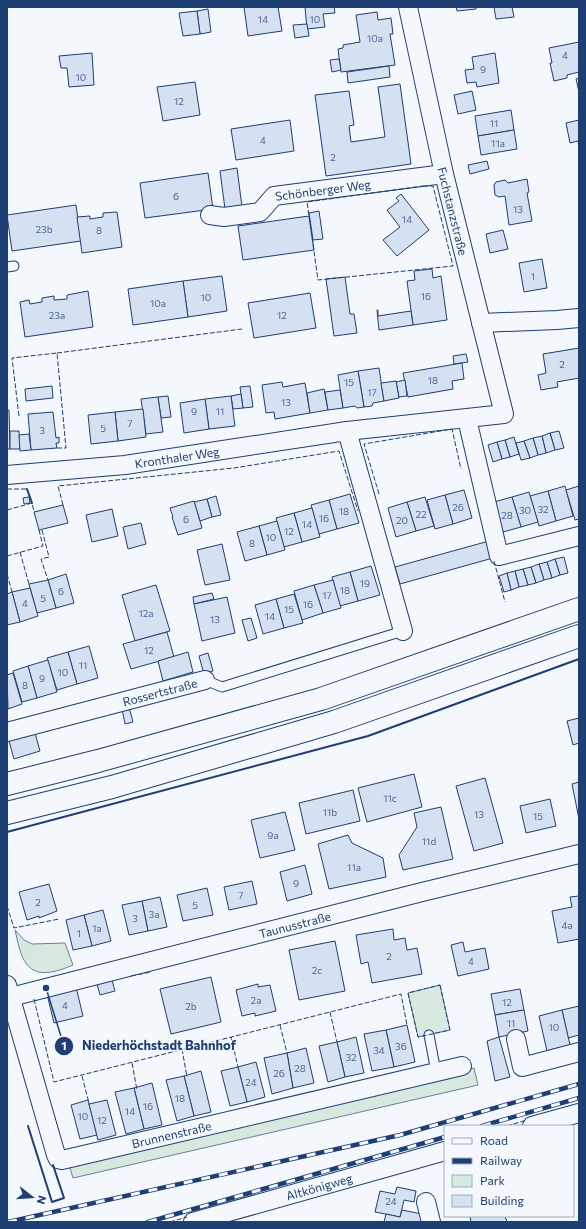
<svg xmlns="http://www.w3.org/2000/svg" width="586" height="1229" viewBox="0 0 586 1229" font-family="Commissioner,sans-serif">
  <rect width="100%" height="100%" fill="#f4f7fb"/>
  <g fill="#d7e8df" stroke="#687fa3">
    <path d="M15 930 24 940 32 944 65 943 73 965C66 968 58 971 51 972 23 977 20 951 15 930Z"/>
    <polygon points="440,985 450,1030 418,1037 408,993"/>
    <polygon points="474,1068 478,1085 73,1178 69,1165"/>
  </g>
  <g fill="#d5e0f0" stroke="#1d3f73">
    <polygon points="244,7 278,7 282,31 248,36"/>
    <polygon points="305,7 334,7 335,13 323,14 325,27 307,29"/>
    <polygon points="456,7 476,7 476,9 457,11"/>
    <polygon points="494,7 512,7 514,17 496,19"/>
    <polygon points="208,9 211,32 200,34 197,11"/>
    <polygon points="197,11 200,34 183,36 179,13"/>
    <polygon points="377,12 378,20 391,18 393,34 390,34 395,65 341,72 338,49 343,48 343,45 360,42 356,15"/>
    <polygon points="307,24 309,36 295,38 293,25"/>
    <polygon points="579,42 579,72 567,75 567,78 554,81 550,63 552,63 549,48"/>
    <polygon points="92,53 94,85 69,87 67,68 61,68 59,56"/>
    <polygon points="495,53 499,83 477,87 476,82 467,83 465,70 474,69 472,57"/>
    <polygon points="339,59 341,70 332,72 330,60"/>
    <polygon points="389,66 390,77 348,83 347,72"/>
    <polygon points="579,78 579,92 576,79"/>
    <polygon points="195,82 200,115 163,121 157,87"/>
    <polygon points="400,84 411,164 326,176 315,95 349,91 354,125 349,126 351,142 385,137 378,87"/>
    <polygon points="472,91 476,110 458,114 454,95"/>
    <polygon points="511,110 514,130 478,136 475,116"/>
    <polygon points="290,120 294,151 236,160 231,129"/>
    <polygon points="579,120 579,147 578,141 570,143 566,123"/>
    <polygon points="514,130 517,149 481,155 478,136"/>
    <polygon points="487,161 489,169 470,174 468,165"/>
    <polygon points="237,168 242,207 225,209 220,171"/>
    <polygon points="208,173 213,209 145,218 140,183"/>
    <polygon points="527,179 529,192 527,193 532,221 509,225 505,196 499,197 495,195 494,185 496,182 505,180 508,183"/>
    <polygon points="401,194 429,230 397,256 383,240 400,227 387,210 399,201 396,198"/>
    <polygon points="76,205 81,241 12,251 7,215"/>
    <polygon points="319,211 323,239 313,240 309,213"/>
    <polygon points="117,212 122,247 82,253 77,217 90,216 90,219 103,217 103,213"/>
    <polygon points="309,216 314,250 243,260 238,226"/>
    <polygon points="503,230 508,249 490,253 486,234"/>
    <polygon points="542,259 547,288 524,292 519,263"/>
    <polygon points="432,269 433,278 441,276 447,320 413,325 407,281 415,280 414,271"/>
    <polygon points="222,276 227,311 188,317 183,281"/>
    <polygon points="345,277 350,314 354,314 357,333 334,336 326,279"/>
    <polygon points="183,281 188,317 133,325 128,289"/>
    <polygon points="88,291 93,327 25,337 20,302 29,300 30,304 42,302 42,298 54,296 54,300 67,299 67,295"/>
    <polygon points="310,293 316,328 254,338 248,303"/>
    <polygon points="377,310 378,310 378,316 411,311 413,325 379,330"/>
    <polygon points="579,348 579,378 557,382 558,387 541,390 538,375 546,373 543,354"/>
    <polygon points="466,354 468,362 454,364 453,356"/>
    <polygon points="462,363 464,379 452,381 453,389 408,397 403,373"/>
    <polygon points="379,368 384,401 373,403 372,406 364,407 358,371"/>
    <polygon points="358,371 364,407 357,408 355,406 343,408 338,375"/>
    <polygon points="405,380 407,396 399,397 396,382"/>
    <polygon points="396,381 399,398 384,401 381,383"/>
    <polygon points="282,382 283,387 305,383 310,413 275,419 274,412 266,413 262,385"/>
    <polygon points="52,386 53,398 26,401 25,389"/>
    <polygon points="250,386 253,407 243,408 240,387"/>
    <polygon points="324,389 328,410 310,413 307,393"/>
    <polygon points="340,390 343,408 328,410 325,392"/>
    <polygon points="241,394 243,408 233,409 231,396"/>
    <polygon points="168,396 171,417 161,418 158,397"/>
    <polygon points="231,396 235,426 209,429 205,399"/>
    <polygon points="158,397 163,432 146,434 141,399"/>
    <polygon points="205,399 209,429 184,433 180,403"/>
    <polygon points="143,409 146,437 118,441 115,412"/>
    <polygon points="7,410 9,410 10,449 7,449"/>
    <polygon points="53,412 56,438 59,437 59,443 56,443 57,448 31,450 28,414"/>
    <polygon points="115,412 118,441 91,444 88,415"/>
    <polygon points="10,431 19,431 20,449 10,449"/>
    <polygon points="559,431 564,448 555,450 550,433"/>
    <polygon points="550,433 555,450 546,453 542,436"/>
    <polygon points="29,434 31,450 20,451 19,435"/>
    <polygon points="542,436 546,453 538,455 533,438"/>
    <polygon points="514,437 519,454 510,457 505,440"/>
    <polygon points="533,438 538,455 530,458 524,441"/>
    <polygon points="505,440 510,457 502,459 497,442"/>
    <polygon points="524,441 530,458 521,460 516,443"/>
    <polygon points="497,442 502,459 493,462 488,445"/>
    <polygon points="565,486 573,516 556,521 548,491"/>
    <polygon points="579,486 579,519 575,520 566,490"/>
    <polygon points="464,490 472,518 453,524 445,495"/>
    <polygon points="548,491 556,521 539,526 530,496"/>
    <polygon points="529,492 538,522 521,527 512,497"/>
    <polygon points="350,494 359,523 337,529 329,500"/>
    <polygon points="445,495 453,524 435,529 427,500"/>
    <polygon points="216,496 221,515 212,517 207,499"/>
    <polygon points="29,497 30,503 24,504 23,498"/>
    <polygon points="425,497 434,526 416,531 407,502"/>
    <polygon points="512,497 521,527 503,532 494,502"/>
    <polygon points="207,499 212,517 200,521 194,502"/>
    <polygon points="329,500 337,529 319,534 311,505"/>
    <polygon points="194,501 202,528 178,535 172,517 173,517 170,508"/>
    <polygon points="407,502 416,531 396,537 388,508"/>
    <polygon points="63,505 68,523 39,530 34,512"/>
    <polygon points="312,508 320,537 302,542 294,513"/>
    <polygon points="112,509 118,536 92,542 86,515"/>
    <polygon points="294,513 302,542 284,547 276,518"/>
    <polygon points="277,521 285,550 267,555 259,526"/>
    <polygon points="141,523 146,544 128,549 123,527"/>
    <polygon points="259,526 267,555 245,561 237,532"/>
    <polygon points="489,541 493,558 400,584 395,567"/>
    <polygon points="222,544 230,580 205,585 197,550"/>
    <polygon points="564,557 568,573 560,575 555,559"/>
    <polygon points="555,559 560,575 552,578 547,562"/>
    <polygon points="547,562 552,578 544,580 539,564"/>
    <polygon points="539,564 544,580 536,583 531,567"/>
    <polygon points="371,566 380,595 358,601 350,572"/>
    <polygon points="531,567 536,583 528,585 523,569"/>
    <polygon points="523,569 528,585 519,587 515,571"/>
    <polygon points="515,571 519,587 511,590 507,573"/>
    <polygon points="350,572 358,601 340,606 332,577"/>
    <polygon points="507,573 511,590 504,592 499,576"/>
    <polygon points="66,574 74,603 56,608 48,580"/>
    <polygon points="48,580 56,608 37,613 29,584"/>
    <polygon points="333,580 341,608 323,613 314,585"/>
    <polygon points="156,585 170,631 135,641 122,595"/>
    <polygon points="314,585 323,613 302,620 294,591"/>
    <polygon points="30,588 38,616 20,622 12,592"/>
    <polygon points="12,592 20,622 7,625 7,594"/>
    <polygon points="212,593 214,599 194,604 193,597"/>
    <polygon points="294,594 303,623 284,628 276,599"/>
    <polygon points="227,597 235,633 202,641 194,604"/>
    <polygon points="276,599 284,628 263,634 255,605"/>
    <polygon points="251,618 257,638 248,641 242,620"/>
    <polygon points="167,632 174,657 131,669 123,644"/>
    <polygon points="89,646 98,678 77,684 68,652"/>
    <polygon points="68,652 77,684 57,690 47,658"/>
    <polygon points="188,652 193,672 163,681 158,661"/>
    <polygon points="208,653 213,671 204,674 199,656"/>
    <polygon points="48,660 57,692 37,698 28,666"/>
    <polygon points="28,666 37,698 22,702 13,671"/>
    <polygon points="13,673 22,704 8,709 7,675"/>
    <polygon points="129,707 133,722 125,724 122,709"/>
    <polygon points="579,718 579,743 573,745 567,721"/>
    <polygon points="35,733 40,751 14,759 9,741"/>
    <polygon points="414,774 422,807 367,822 358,788"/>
    <polygon points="485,778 503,843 474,851 456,786"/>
    <polygon points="579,782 579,819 572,784"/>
    <polygon points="353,790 360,821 306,834 299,803"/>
    <polygon points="550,799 556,826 526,833 520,806"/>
    <polygon points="441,807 453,859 403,870 399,855 417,827 414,813"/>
    <polygon points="285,812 295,850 260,858 251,820"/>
    <polygon points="348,835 352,843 383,858 386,877 329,889 318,844"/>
    <polygon points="305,865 312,894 287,901 280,872"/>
    <polygon points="252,881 257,904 229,910 224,887"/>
    <polygon points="49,884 57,911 39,918 39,916 27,920 19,892"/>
    <polygon points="207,888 213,915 183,921 177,895"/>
    <polygon points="579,896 579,939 558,943 552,911 572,907 570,897"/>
    <polygon points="160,897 167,927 148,931 142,901"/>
    <polygon points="142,901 148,931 129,935 122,905"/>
    <polygon points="103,910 111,941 92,946 84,915"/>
    <polygon points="84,915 92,946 73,950 66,920"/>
    <polygon points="393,929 394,940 405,938 407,950 417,948 422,974 372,983 368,962 361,964 356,935"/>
    <polygon points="335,941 345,991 299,1000 289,950"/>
    <polygon points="463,942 465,952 485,948 489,969 458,976 451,945"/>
    <polygon points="211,977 221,1022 171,1034 160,989"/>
    <polygon points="112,980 115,991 100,995 97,984"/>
    <polygon points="258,984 258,987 270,985 276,1011 255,1016 255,1013 242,1016 236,990"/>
    <polygon points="76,987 83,1016 54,1023 47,994"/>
    <polygon points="520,989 524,1010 495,1015 491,994"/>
    <polygon points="579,1006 579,1035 568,1038 562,1010"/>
    <polygon points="524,1010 528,1031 499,1037 495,1015"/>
    <polygon points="562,1010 570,1045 547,1051 539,1016"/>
    <polygon points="407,1025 415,1062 394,1067 386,1030"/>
    <polygon points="386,1030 394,1067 372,1071 364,1034"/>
    <polygon points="356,1037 364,1073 345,1077 337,1042"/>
    <polygon points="499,1037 510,1077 495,1081 487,1041"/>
    <polygon points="337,1042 345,1077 328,1082 319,1046"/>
    <polygon points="306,1048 314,1083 293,1088 287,1053"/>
    <polygon points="287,1053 293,1088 272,1094 264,1058"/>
    <polygon points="256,1062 265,1097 247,1102 238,1067"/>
    <polygon points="238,1067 247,1102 230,1106 221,1071"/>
    <polygon points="201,1071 211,1112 194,1116 184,1076"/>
    <polygon points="184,1076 194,1116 177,1121 166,1080"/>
    <polygon points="152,1083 162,1125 144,1129 134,1088"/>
    <polygon points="134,1088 144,1129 126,1134 115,1092"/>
    <polygon points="88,1100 97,1135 80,1139 71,1105"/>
    <polygon points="107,1100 116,1135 98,1140 89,1104"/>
    <polygon points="397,1187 416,1191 414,1202 404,1200 400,1217 375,1212 380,1191 395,1194"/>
    <polygon points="402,1210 422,1214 421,1222 384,1222 386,1214 400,1217"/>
    <polygon points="470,1216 505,1216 507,1222 471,1222"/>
  </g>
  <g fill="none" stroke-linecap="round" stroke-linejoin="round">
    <defs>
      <g id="lane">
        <polyline points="7,267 14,266"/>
        <polyline points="205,680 222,687 403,631"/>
        <polyline points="429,1035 436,1072"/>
      </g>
      <g id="street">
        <path id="s1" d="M210 215 224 217 260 212 274 196 444 174"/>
        <polyline points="481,323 557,320 579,318"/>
        <polyline points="467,419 499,556 579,536"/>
        <polyline points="347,431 403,631"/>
        <path id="s2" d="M7 475 125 465 347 431 504 414 444 174 408 7"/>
        <path id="s3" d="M7 732 205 680"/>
        <path id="s4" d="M7 985 56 1155 58 1159 62 1160 462 1066"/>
        <path id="s5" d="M7 998 422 892 579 854"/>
        <polyline points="516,1039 522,1067 579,1052"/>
        <polyline points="532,1126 579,1113"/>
        <polyline points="426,1202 431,1222"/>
        <path id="s6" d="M193 1222 445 1151"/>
      </g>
      <g id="highway">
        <polyline points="7,784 98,761 321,699 579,609"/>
        <polyline points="7,813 112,787 334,722 579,636"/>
      </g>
    </defs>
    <use href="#lane" stroke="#1d3f73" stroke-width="11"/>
    <use href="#street" stroke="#1d3f73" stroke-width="20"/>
    <use href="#highway" stroke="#1d3f73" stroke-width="24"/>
    <use href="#lane" stroke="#f4f7fb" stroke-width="9"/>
    <use href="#street" stroke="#f4f7fb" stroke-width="18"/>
    <use href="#highway" stroke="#f4f7fb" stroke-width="22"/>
    <defs>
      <g id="rail">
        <polyline points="482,1126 579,1098"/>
        <polyline points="8,1222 400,1135 579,1084"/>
        <polyline points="148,1222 445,1137"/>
      </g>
    </defs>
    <use href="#rail" stroke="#1d3f73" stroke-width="4.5"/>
    <use href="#rail" stroke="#f4f7fb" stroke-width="3" stroke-dasharray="9" stroke-linecap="butt"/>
    <g stroke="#1d3f73" stroke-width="1" stroke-dasharray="5 2" stroke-linecap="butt">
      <polygon points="423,186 433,186 453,266 318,280 307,202"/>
      <polyline points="57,353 242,329"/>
      <polyline points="19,416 12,358 57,353 66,448 57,448"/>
      <polyline points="7,489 27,489"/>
      <polyline points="379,494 364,444 452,429 461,469"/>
      <polyline points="63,505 58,486 234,468 339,451 358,511"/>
      <polyline points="7,510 32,503 34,512"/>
      <polyline points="42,530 49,557 41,559 48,580"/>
      <polyline points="20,552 29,584"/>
      <polyline points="7,556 43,546 39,530"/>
      <polyline points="494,561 505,602"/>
      <polyline points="7,574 12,592"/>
      <polyline points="7,906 14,928 59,919"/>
      <polyline points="131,976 151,972"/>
      <polygon points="440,985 450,1030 418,1037 408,993"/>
      <polyline points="34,999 54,1082 401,994 407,1025"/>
      <polyline points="330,1012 337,1042"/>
      <polyline points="280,1025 287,1053"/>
      <polyline points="231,1037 238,1067"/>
      <polyline points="182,1049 187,1077"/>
      <polyline points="132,1063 137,1090"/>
      <polyline points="82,1076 89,1103"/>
      <polyline points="507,1126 527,1120"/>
      <polyline points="170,1222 187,1217"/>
    </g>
    <g stroke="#1d3f73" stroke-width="2">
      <polyline points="27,489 32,503"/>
      <polyline points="7,832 368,736 579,659"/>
      <polyline points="28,1126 52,1202 64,1198 53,1165"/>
    </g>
  </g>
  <g text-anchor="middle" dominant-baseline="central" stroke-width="3" stroke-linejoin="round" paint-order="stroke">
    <g font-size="10" fill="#4b6792">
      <text x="263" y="19">14</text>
      <text x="315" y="19">10</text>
      <text x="375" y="38">10a</text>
      <text x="565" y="55">4</text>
      <text x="483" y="69">9</text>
      <text x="81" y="77">10</text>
      <text x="179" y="101">12</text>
      <text x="494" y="123">11</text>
      <text x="263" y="140">4</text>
      <text x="498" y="143">11a</text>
      <text x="333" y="157">2</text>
      <text x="176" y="196">6</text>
      <text x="518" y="209">13</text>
      <text x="407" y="219">14</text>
      <text x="44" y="229">23b</text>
      <text x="99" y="230">8</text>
      <text x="533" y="276">1</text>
      <text x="426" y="296">16</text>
      <text x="206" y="297">10</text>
      <text x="158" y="303">10a</text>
      <text x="57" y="315">23a</text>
      <text x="282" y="315">12</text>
      <text x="562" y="364">2</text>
      <text x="433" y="380">18</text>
      <text x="349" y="382">15</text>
      <text x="372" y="392">17</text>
      <text x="286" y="402">13</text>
      <text x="194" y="411">9</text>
      <text x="220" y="411">11</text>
      <text x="130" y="423">7</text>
      <text x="103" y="428">5</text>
      <text x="42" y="430">3</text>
      <text x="458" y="507">26</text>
      <text x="543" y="509">32</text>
      <text x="525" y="510">30</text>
      <text x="344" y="511">18</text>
      <text x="421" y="514">22</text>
      <text x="507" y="515">28</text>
      <text x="324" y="518">16</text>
      <text x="186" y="519">6</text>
      <text x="402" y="520">20</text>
      <text x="307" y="524">14</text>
      <text x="289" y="531">12</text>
      <text x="271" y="537">10</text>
      <text x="252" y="543">8</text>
      <text x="365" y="583">19</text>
      <text x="345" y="590">18</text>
      <text x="61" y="591">6</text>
      <text x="327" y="595">17</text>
      <text x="43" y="598">5</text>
      <text x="25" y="603">4</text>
      <text x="308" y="604">16</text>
      <text x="289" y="609">15</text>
      <text x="146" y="613">12a</text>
      <text x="270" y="616">14</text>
      <text x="215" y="619">13</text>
      <text x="149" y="650">12</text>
      <text x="83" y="665">11</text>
      <text x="63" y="672">10</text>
      <text x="42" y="678">9</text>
      <text x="25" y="685">8</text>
      <text x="390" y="798">11c</text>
      <text x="330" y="812">11b</text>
      <text x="479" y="814">13</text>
      <text x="538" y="816">15</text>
      <text x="273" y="835">9a</text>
      <text x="429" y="841">11d</text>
      <text x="354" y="867">11a</text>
      <text x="296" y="883">9</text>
      <text x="241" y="895">7</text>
      <text x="38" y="902">2</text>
      <text x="195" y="905">5</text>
      <text x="154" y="914">3a</text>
      <text x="135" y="918">3</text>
      <text x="567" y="925">4a</text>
      <text x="97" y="928">1a</text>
      <text x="79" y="933">1</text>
      <text x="389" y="956">2</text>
      <text x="471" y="961">4</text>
      <text x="317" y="970">2c</text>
      <text x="256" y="1000">2a</text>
      <text x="507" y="1002">12</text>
      <text x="65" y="1005">4</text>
      <text x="191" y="1006">2b</text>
      <text x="511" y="1023">11</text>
      <text x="554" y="1027">10</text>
      <text x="401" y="1046">36</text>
      <text x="379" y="1050">34</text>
      <text x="351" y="1057">32</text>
      <text x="300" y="1068">28</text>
      <text x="279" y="1073">26</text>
      <text x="251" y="1082">24</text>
      <text x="180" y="1098">18</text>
      <text x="148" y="1106">16</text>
      <text x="130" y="1111">14</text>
      <text x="83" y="1116">10</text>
      <text x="102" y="1120">12</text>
      <text x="391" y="1201">24</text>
    </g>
    <g font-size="12" fill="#1d3f73" stroke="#f4f7fb">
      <text stroke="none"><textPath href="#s1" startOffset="121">Schönberger Weg</textPath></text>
      <text transform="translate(453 211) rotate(76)">Fuchstanzstraße</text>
      <text stroke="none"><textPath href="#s2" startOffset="171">Kronthaler Weg</textPath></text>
      <text stroke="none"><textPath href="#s3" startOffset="158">Rossertstraße</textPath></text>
      <text stroke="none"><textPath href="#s5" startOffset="297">Taunusstraße</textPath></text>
      <text stroke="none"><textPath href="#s4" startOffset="298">Brunnenstraße</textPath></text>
      <text stroke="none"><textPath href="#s6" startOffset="131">Altkönigweg</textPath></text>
    </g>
  </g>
  <path fill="none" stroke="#1d3f73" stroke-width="1.5" d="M46 988L64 1046"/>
  <g fill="#1d3f73" stroke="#f4f7fb" stroke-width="1.5">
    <circle cx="46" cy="988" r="4"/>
    <circle cx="64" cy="1046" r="10"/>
  </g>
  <g font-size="12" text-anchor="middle" font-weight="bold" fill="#fff">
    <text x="64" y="1050">1</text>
  </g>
  <g font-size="13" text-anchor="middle" font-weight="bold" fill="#1d3f73" stroke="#f4f7fb" stroke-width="3" stroke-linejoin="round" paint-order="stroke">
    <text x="159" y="1050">Niederhöchstadt Bahnhof</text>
  </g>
  <rect width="586" height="1229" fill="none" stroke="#1d3f73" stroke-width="16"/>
  <rect x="444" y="1125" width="130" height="92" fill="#f4f7fb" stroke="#9eadc5"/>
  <rect x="452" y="1138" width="20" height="6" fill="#f4f7fb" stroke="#9eadc5"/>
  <text x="480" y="1145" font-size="12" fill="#1d3f73">Road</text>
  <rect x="452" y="1158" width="20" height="6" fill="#1d3f73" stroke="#9eadc5"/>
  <text x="480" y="1165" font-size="12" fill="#1d3f73">Railway</text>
  <rect x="452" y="1175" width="20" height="12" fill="#d7e8df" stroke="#9eadc5"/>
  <text x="480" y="1185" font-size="12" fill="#1d3f73">Park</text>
  <rect x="452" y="1195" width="20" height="12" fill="#d5e0f0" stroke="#9eadc5"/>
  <text x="480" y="1205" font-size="12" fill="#1d3f73">Building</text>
  <g transform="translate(32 1197) rotate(107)" stroke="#f4f7fb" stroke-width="3" paint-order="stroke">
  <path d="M0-3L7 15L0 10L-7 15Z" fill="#1d3f73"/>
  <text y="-6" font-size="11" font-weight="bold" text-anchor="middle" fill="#1d3f73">N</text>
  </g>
</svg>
